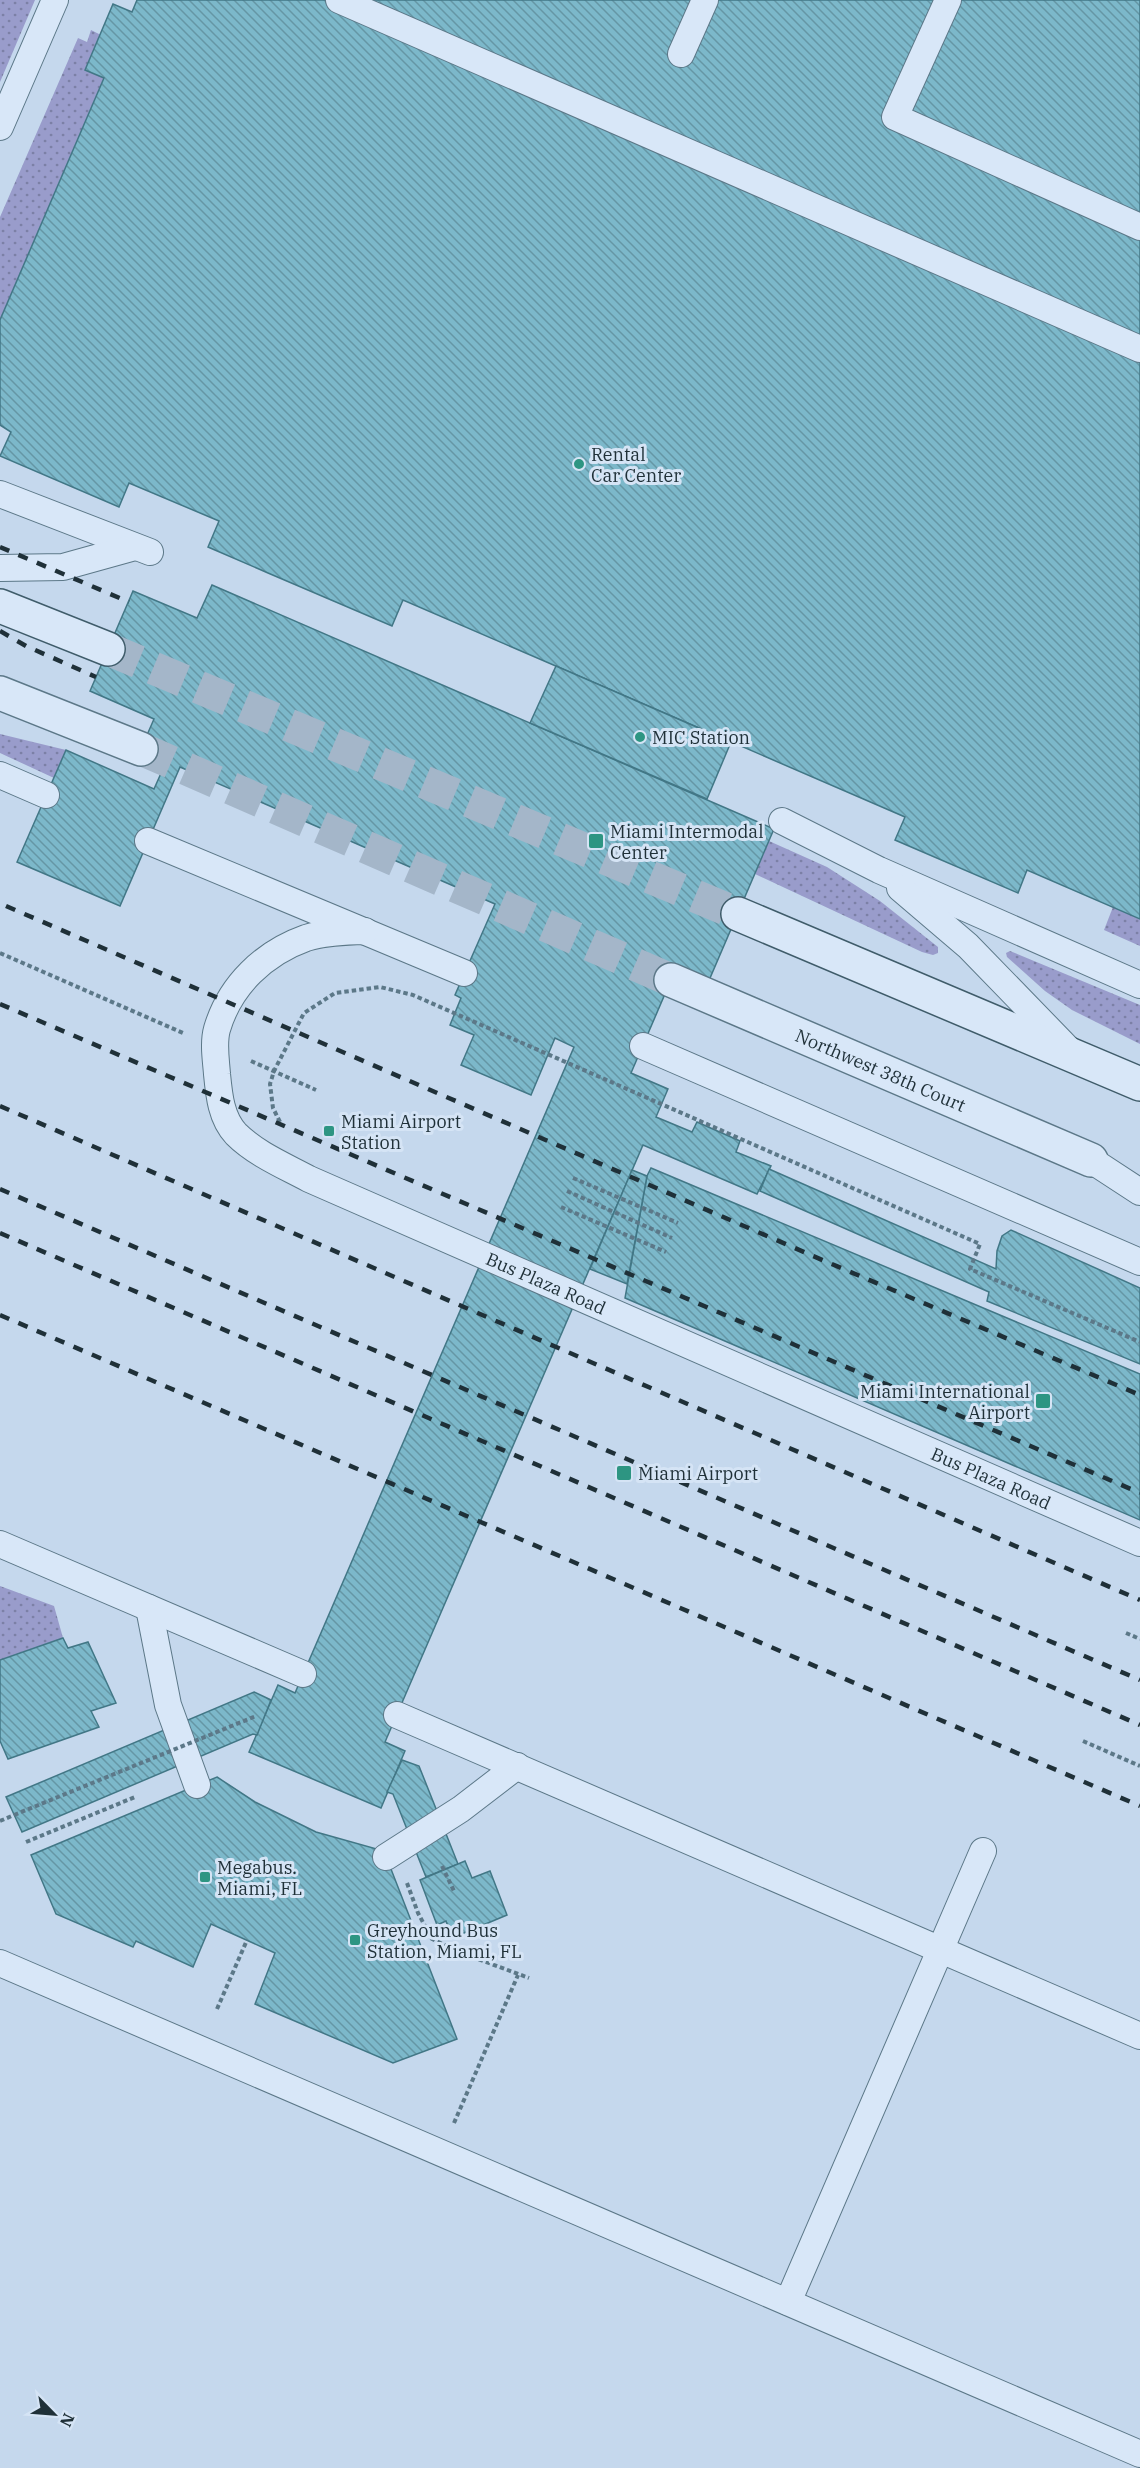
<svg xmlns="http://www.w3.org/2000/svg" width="1140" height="2468" viewBox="0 0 1140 2468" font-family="'IBM Plex Serif',serif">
  <defs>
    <pattern id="grass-dots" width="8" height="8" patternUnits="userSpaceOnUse" patternTransform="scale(1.5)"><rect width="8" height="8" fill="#999ccb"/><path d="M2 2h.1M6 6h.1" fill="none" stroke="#7c80a6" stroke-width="1.8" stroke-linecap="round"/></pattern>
    <pattern id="building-back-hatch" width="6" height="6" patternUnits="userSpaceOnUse" patternTransform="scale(1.5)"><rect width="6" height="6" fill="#7cb8ca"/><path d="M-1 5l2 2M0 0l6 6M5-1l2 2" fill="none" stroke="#6596a5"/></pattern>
  </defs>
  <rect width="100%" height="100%" fill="#c5d8ed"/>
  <g fill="url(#grass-dots)">
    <polygon points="0,0 35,0 0,82"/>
    <polygon points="91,30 101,35 85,70 104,78 0,320 0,217 78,38 87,42"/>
    <polygon points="0,734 66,750 54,778 0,753"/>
    <polygon points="769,841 827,867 880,901 938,947 938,953 933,955 922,952 755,874"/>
    <polygon points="1113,907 1140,919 1140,946 1104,930"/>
    <polygon points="1010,951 1140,1005 1140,1044 1072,1010 1045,991 1007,957 1006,953"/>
    <polygon points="0,1586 54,1606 63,1638 0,1660"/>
  </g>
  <g fill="url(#building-back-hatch)" stroke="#427786" stroke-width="1.5">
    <polygon points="137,0 1140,0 1140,919 1027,870 1018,893 895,840 905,817 403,600 392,626 268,573 208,547 219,521 129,483 119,507 0,456 11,432 0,425 0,320 104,78 85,70 113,4 132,12"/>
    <polygon points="212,585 774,829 704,992 671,980 631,1073 668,1089 656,1117 692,1132 697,1122 740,1141 736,1152 771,1166 757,1194 643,1145 385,1742 405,1751 381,1808 249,1752 278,1685 295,1693 574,1047 555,1038 531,1095 461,1065 474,1035 450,1025 461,998 455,995 495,904 180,767 120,906 17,862 66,750 154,789 166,762 140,751 154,719 90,691 133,591 197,618"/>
    <polygon points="556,666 731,742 707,799 530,723"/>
    <polygon points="651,1168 1140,1374 1140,1520 625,1298 647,1176"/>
    <polygon points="769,1169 996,1269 997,1251 1002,1236 1011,1230 1140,1288 1140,1364 987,1301 989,1292 760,1191"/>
    <polygon points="632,1170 647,1176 627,1284 590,1269"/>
    <polygon points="63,1638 68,1648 88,1642 116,1703 91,1711 99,1727 8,1759 0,1741 0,1660"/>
    <polygon points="254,1692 271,1700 257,1735 253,1734 22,1832 6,1797"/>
    <polygon points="402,1760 419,1766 458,1864 426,1877 393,1794 387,1792"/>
    <polygon points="217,1777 255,1802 316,1832 384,1851 457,2039 393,2063 255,2004 275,1953 211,1924 193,1967 136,1941 133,1947 56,1914 31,1855"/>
    <polygon points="465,1861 472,1878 490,1871 507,1915 452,1938 446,1921 437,1925 420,1880"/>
  </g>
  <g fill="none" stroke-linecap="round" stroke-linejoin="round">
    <polyline stroke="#a4b6c9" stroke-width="33" stroke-dasharray="33 16" stroke-linecap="butt" points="141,749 671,980"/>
    <polyline stroke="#a4b6c9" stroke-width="33" stroke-dasharray="33 16" stroke-linecap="butt" points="108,649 738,914"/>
    <defs>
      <g id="lane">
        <polyline points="339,0 1140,349"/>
        <polyline points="948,0 895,117 1140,227"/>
        <polyline points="681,54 705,0"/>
        <polyline points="0,127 55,0"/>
        <polyline points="0,494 150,552"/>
        <polyline points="0,568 63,567 135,547"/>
        <polyline points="0,775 46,795"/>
        <polyline points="782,821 879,870 1140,985"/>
        <polyline points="148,841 464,973"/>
        <polyline points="900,888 968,946 1069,1050"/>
        <path id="s1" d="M365 931C345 932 325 932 306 938 264 953 230 985 217 1029 213 1043 216 1060 217 1074 219 1095 221 1118 236 1134 256 1154 285 1166 309 1179L1140 1543"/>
        <polyline points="643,1046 1140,1262"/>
        <polyline points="1091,1160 1140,1192"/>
        <polyline points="0,1544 303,1674"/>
        <polyline points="149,1608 168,1705 197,1785"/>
        <polyline points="397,1715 1140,2036"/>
        <polyline points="386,1857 461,1809 517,1766"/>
        <polyline points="0,1963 1140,2454"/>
        <polyline points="788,2302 983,1851"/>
      </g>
      <g id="street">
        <polyline points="0,693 141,749"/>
        <path id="s2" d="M671 980 1091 1160"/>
      </g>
      <g id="secondary">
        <polyline points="0,606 108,649"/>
        <polyline points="738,914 1140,1084"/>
      </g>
    </defs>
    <use href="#lane" stroke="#5c7888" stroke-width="28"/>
    <use href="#street" stroke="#5c7888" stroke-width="36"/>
    <use href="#secondary" stroke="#3f5c6a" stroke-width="36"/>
    <g stroke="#5c7888" stroke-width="4" stroke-dasharray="4.5 3" stroke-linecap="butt">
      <polyline points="0,953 183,1033"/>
      <polyline points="251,1061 316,1090"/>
      <polyline points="280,1122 273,1108 270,1084 274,1071 304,1013 335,993 380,987 413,995 980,1244 970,1269 1140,1342"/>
      <polyline points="573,1178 678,1223"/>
      <polyline points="567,1191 672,1238"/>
      <polyline points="561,1207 666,1252"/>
      <polyline points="1126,1633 1140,1639"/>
      <polyline points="1083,1741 1140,1766"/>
      <polyline points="0,1821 14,1815"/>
      <polyline points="26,1842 135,1797"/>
      <polyline points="442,1866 454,1891"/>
      <polyline points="407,1883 418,1913 432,1939 462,1953 529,1978"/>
      <polyline points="217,2009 247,1940"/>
      <polyline points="454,2123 518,1975"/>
    </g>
    <use href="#lane" stroke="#d8e7f8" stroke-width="26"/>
    <use href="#street" stroke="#d8e7f8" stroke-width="33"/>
    <use href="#secondary" stroke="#d8e7f8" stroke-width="33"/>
    <g stroke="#1f3038" stroke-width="4.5" stroke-dasharray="10 10" stroke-linecap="butt">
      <polyline points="0,547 129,602"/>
      <polyline points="0,631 26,646 96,677"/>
      <polyline points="6,906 827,1262 1140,1395"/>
      <polyline points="0,1004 1140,1493"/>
      <polyline points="0,1106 1140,1600"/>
      <polyline points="0,1189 1140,1680"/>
      <polyline points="0,1233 1140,1725"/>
      <polyline points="0,1315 1140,1806"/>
    </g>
    <polyline stroke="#5c7888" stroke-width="4" stroke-dasharray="4.5 3" stroke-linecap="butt" points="14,1815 256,1716"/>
  </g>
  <g fill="#2d9582" stroke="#d5e4f5" stroke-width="2">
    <circle cx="579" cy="464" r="6"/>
    <circle cx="640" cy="737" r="6"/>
    <rect x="588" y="833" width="16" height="16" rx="3"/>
    <rect x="323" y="1125" width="12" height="12" rx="3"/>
    <rect x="1035" y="1393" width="16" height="16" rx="3"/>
    <rect x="616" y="1465" width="16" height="16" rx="3"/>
    <rect x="199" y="1871" width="12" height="12" rx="3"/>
    <rect x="349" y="1934" width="12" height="12" rx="3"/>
  </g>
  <g text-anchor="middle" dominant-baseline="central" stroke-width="6" stroke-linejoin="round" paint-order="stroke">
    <g font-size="18" fill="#1f3038" stroke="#d5e4f5" text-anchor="start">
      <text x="591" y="454">Rental<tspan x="591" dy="21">Car Center</tspan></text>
      <text x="652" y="737">MIC Station</text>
      <text x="610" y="831">Miami Intermodal<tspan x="610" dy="21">Center</tspan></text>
      <text x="341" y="1121">Miami Airport<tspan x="341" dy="21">Station</tspan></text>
      <text x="1030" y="1391" text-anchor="end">Miami International<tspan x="1030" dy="21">Airport</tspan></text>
      <text x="638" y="1473">Miami Airport</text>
      <text x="217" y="1867">Megabus.<tspan x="217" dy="21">Miami, FL</tspan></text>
      <text x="367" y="1930">Greyhound Bus<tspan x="367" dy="21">Station, Miami, FL</tspan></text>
    </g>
    <g font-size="18" fill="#1f3038" stroke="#d5e4f5">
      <text stroke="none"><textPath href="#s2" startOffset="228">Northwest 38th Court</textPath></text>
      <text stroke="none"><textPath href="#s1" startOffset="646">Bus Plaza Road</textPath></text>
      <text stroke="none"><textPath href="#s1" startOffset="1132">Bus Plaza Road</textPath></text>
    </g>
  </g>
  <g transform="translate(54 2414) rotate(115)" stroke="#d5e4f5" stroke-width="4.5" paint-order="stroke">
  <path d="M0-4.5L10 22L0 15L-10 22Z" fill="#1f3038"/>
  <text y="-9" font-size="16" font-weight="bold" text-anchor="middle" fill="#1f3038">N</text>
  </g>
</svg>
